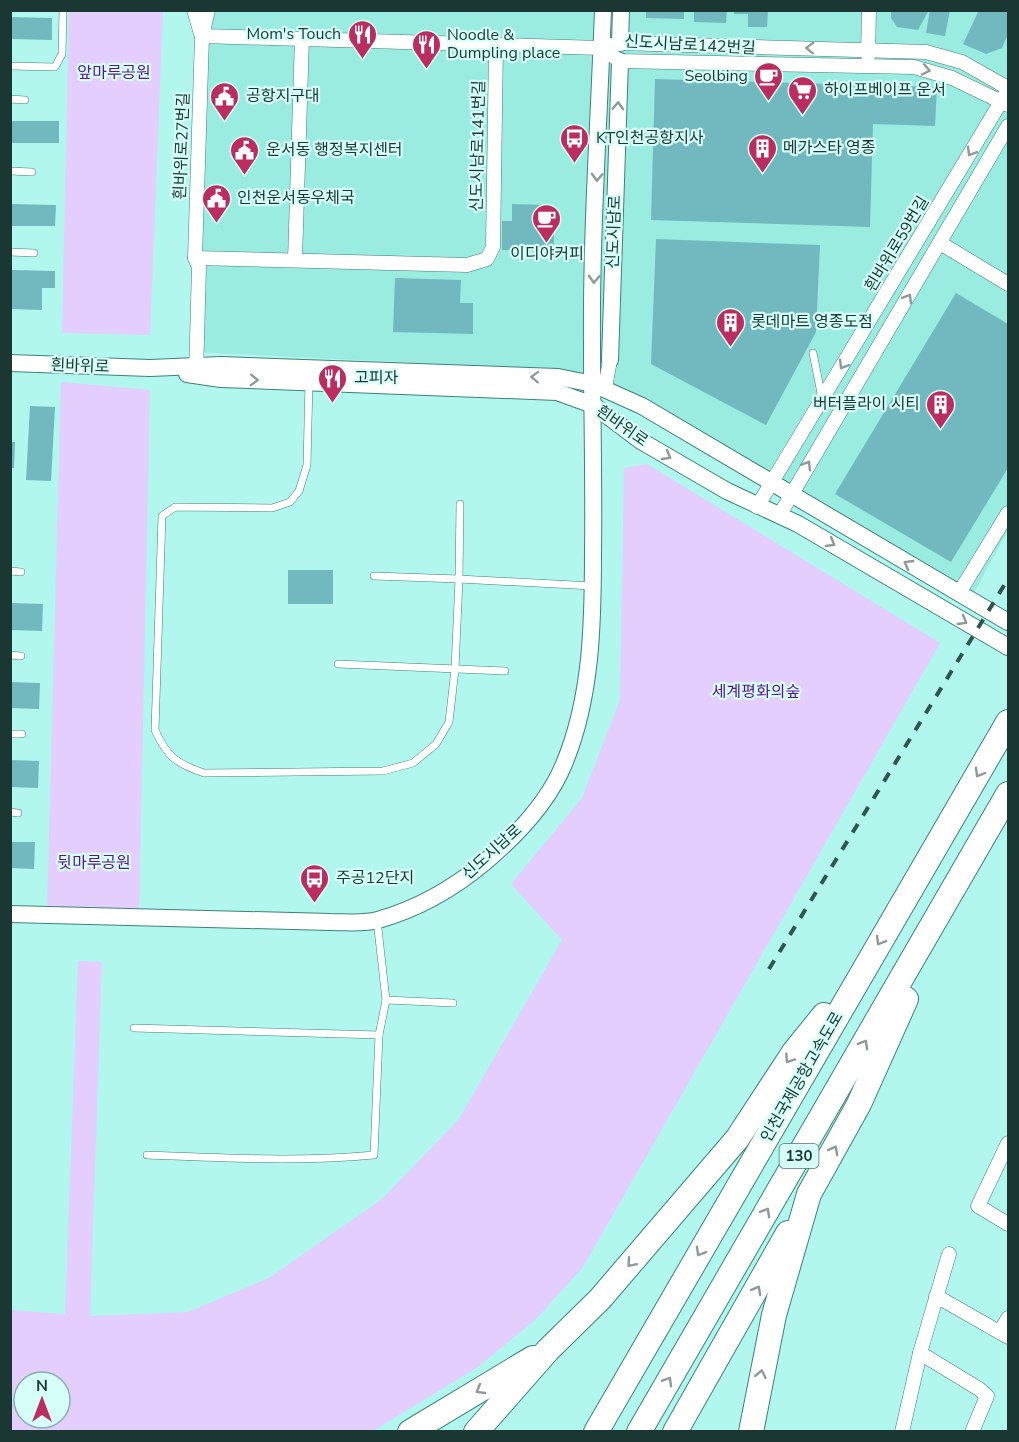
<svg xmlns="http://www.w3.org/2000/svg" width="1019" height="1442" viewBox="0 0 1019 1442" font-family="'Nunito Sans','Noto Sans KR',sans-serif">
  <rect width="100%" height="100%" fill="#b1f7ed"/>
  <polygon fill="#9bece0" points="198,11 1008,11 1008,530 967,606 566,370 191,352"/>
  <g fill="#e3cefe" fill-rule="evenodd">
    <polygon points="69,11 163,11 150,335 62,333"/>
    <polygon points="61,382 150,390 139,917 47,913"/>
    <path d="M647 464 940 643 583 1267 537 1318 478 1367 373 1431H11V1310L65 1314 78 961 102 962 90 1316 188 1312 269 1278 382 1199 459 1119 562 940 511 884 582 798 620 700 624 468ZM24 1382H60V1418H24Z"/>
  </g>
  <g fill="#71b8bf">
    <polygon points="646,10 684,10 684,19 646,18"/>
    <polygon points="694,10 727,10 726,23 694,22"/>
    <polygon points="734,10 768,10 767,27 748,27 748,14 734,14"/>
    <polygon points="891,10 929,10 918,30 897,27 891,18"/>
    <polygon points="930,10 950,10 945,36 926,33"/>
    <polygon points="979,10 1008,10 1008,34 1002,48 986,54 963,44"/>
    <polygon points="10,17 52,18 52,40 10,39"/>
    <polygon points="655,79 937,87 935,126 873,124 870,227 651,220"/>
    <rect x="10" y="121" width="49" height="22"/>
    <polygon points="10,204 56,205 55,226 10,226"/>
    <polygon points="512,204 548,205 547,224 554,224 554,251 502,250 502,221 512,221"/>
    <polygon points="656,239 820,245 816,332 766,425 651,364"/>
    <polygon points="10,270 55,271 55,288 42,288 42,310 10,309"/>
    <polygon points="395,278 461,280 460,303 473,303 473,334 393,332"/>
    <polygon points="956,293 1008,324 1008,468 951,562 835,494"/>
    <polygon points="30,406 55,407 51,481 26,480"/>
    <polygon points="10,442 15,442 14,468 10,468"/>
    <rect x="288" y="570" width="45" height="34"/>
    <polygon points="10,603 43,604 42,631 10,630"/>
    <polygon points="10,682 40,683 39,709 10,708"/>
    <polygon points="10,760 39,761 38,788 10,787"/>
    <polygon points="10,842 35,842 34,869 10,868"/>
  </g>
  <g fill="none" stroke-linecap="round" stroke-linejoin="round">
    <defs>
      <g id="service">
        <polyline points="10,66 55,67 62,54 63,10"/>
        <polyline points="10,99 25,100"/>
        <polyline points="10,171 32,172"/>
        <polyline points="10,252 34,253"/>
        <polyline points="813,353 822,398"/>
        <path d="M309 382 307 465 299 491 290 502 272 508 175 507 162 516 155 730C167 757 177 764 204 773L383 771 413 763 436 744 449 722 455 669 459 579 374 576"/>
        <polyline points="460,504 459,579 593,586"/>
        <polyline points="10,571 21,572"/>
        <polyline points="10,655 21,656"/>
        <polyline points="338,664 505,671"/>
        <polyline points="10,734 22,734"/>
        <polyline points="10,812 18,813"/>
        <polyline points="386,1000 453,1003"/>
        <polyline points="134,1028 379,1035 386,1000 377,920"/>
        <path d="M147 1155C223 1158 299 1162 374 1155L379 1035"/>
      </g>
      <g id="minor">
        <polyline points="194,10 201,34"/>
        <polyline points="202,36 601,48 620,43 926,52 962,62 1008,88"/>
        <polyline points="613,56 620,61 914,67 952,78 1008,105"/>
        <polyline points="868,56 869,10"/>
        <polyline points="940,243 1008,284"/>
        <polyline points="195,258 467,265 487,259 493,247 496,46"/>
        <polyline points="295,260 302,38"/>
        <polyline points="196,375 199,267 195,258 202,36 208,10"/>
        <polyline points="605,388 610,360"/>
        <polyline points="757,507 1008,90"/>
        <polyline points="779,516 1008,126"/>
        <polyline points="959,593 1008,513"/>
        <polyline points="1008,1143 978,1206 1008,1224"/>
        <polyline points="936,1296 1008,1337"/>
        <polyline points="1000,1332 1008,1318"/>
        <polyline points="920,1353 979,1389 987,1396 972,1432"/>
        <polyline points="902,1432 920,1353 949,1254"/>
      </g>
      <g id="tertiary">
        <polyline points="620,43 621,10"/>
        <polyline points="610,360 620,61"/>
        <polyline points="10,363 150,368 221,365 558,377 593,384 642,406 1008,622"/>
        <polyline points="187,374 221,379 557,392 593,405 641,441 727,491 798,524 1008,647"/>
        <path d="M10 914 331 922C346 922 364 924 378 920 417 909 454 888 485 862 516 836 548 803 564 764 592 697 593 622 593 551 594 482 592 413 592 344 591 233 599 121 603 10"/>
      </g>
      <g id="motorway">
        <polyline points="410,1432 533,1358"/>
        <polyline points="476,1432 548,1350 600,1299 737,1139 794,1052 824,1015"/>
        <polyline points="596,1432 1008,722"/>
        <polyline points="639,1432 1008,794"/>
        <polyline points="675,1432 788,1233"/>
        <polyline points="751,1432 774,1315 809,1194 859,1104 906,999"/>
      </g>
    </defs>
    <use href="#service" stroke="#3c8279" stroke-width="8"/>
    <use href="#minor" stroke="#3c8279" stroke-width="15"/>
    <use href="#tertiary" stroke="#3c8279" stroke-width="18"/>
    <use href="#motorway" stroke="#3c8279" stroke-width="26"/>
    <use href="#service" stroke="#fff" stroke-width="7"/>
    <use href="#minor" stroke="#fff" stroke-width="14"/>
    <use href="#tertiary" stroke="#fff" stroke-width="16"/>
    <use href="#motorway" stroke="#fff" stroke-width="24"/>
    <polyline stroke="#31544f" stroke-width="4" stroke-dasharray="10 10" stroke-linecap="butt" points="769,969 1008,579"/>
  </g>
  <defs><path id="oneway-chevron" d="M-2-3.5L2.5 0L-2 3.5" fill="none" stroke-width="1.6" stroke-linecap="round" stroke-linejoin="round" transform="scale(1.5)"/></defs>
  <g stroke="#8c9b99">
    <use href="#oneway-chevron" transform="translate(810 48) rotate(-178)"/>
    <use href="#oneway-chevron" transform="translate(926 70) rotate(12)"/>
    <use href="#oneway-chevron" transform="translate(618 106) rotate(-88)"/>
    <use href="#oneway-chevron" transform="translate(971 152) rotate(121)"/>
    <use href="#oneway-chevron" transform="translate(597 177) rotate(92)"/>
    <use href="#oneway-chevron" transform="translate(594 279) rotate(92)"/>
    <use href="#oneway-chevron" transform="translate(908 298) rotate(-59)"/>
    <use href="#oneway-chevron" transform="translate(843 365) rotate(121)"/>
    <use href="#oneway-chevron" transform="translate(535 377) rotate(-178)"/>
    <use href="#oneway-chevron" transform="translate(254 380) rotate(2)"/>
    <use href="#oneway-chevron" transform="translate(667 456) rotate(30)"/>
    <use href="#oneway-chevron" transform="translate(807 465) rotate(-59)"/>
    <use href="#oneway-chevron" transform="translate(831 543) rotate(30)"/>
    <use href="#oneway-chevron" transform="translate(908 564) rotate(-150)"/>
    <use href="#oneway-chevron" transform="translate(963 621) rotate(30)"/>
    <use href="#oneway-chevron" transform="translate(979 773) rotate(120)"/>
    <use href="#oneway-chevron" transform="translate(880 941) rotate(120)"/>
    <use href="#oneway-chevron" transform="translate(864 1044) rotate(-60)"/>
    <use href="#oneway-chevron" transform="translate(789 1059) rotate(124)"/>
    <use href="#oneway-chevron" transform="translate(834 1150) rotate(-61)"/>
    <use href="#oneway-chevron" transform="translate(766 1212) rotate(-60)"/>
    <use href="#oneway-chevron" transform="translate(700 1252) rotate(120)"/>
    <use href="#oneway-chevron" transform="translate(631 1263) rotate(131)"/>
    <use href="#oneway-chevron" transform="translate(757 1290) rotate(-61)"/>
    <use href="#oneway-chevron" transform="translate(761 1374) rotate(-79)"/>
    <use href="#oneway-chevron" transform="translate(668 1381) rotate(-60)"/>
    <use href="#oneway-chevron" transform="translate(480 1390) rotate(150)"/>
  </g>
  <defs>
    <symbol id="restaurant-pin" viewBox="-11 -11 22 30"><path d="M0 17L-7.5 6A9.5 9.5 0 1 1 7.5 6Z" fill="#bb2d60" stroke="#d5fff8"/><path d="M-5-6h1v4h1v-4h1v4h1v-4h1v5L-1.5 .5V6h-2V.5L-5-1ZM5-6V6H3V1.5H1.5Q1.5-4 5-6Z" fill="#fff"/></symbol>
    <symbol id="cafe-pin" viewBox="-11 -11 22 30"><path d="M0 17L-7.5 6A9.5 9.5 0 1 1 7.5 6Z" fill="#bb2d60" stroke="#d5fff8"/><path d="M-5.5-4.5H6V0H3Q3 3.5 0 3.5H-2.5Q-5.5 3.5-5.5 0ZM3-3.2v2h1.7v-2ZM-6 4.5H4V6H-6Z" fill="#fff"/></symbol>
    <symbol id="supermarket-pin" viewBox="-11 -11 22 30"><path d="M0 17L-7.5 6A9.5 9.5 0 1 1 7.5 6Z" fill="#bb2d60" stroke="#d5fff8"/><path d="M-6-5.5h2.5l.6 2H6L4.5 2H-2.5L-4.4-4H-6ZM-1.5 3.2a1.3 1.3 0 1 0 .1 0ZM3 3.2a1.3 1.3 0 1 0 .1 0Z" fill="#fff"/></symbol>
    <symbol id="civic-pin" viewBox="-11 -11 22 30"><path d="M0 17L-7.5 6A9.5 9.5 0 1 1 7.5 6Z" fill="#bb2d60" stroke="#d5fff8"/><path d="M-.6-6.5H3V-4.5H.6V-3L4-1V1h2V6H-6V1h2V-1L-.6-3ZM-1.2 2.5V6h2.4V2.5Z" fill="#fff"/></symbol>
    <symbol id="bus-pin" viewBox="-11 -11 22 30"><path d="M0 17L-7.5 6A9.5 9.5 0 1 1 7.5 6Z" fill="#bb2d60" stroke="#d5fff8"/><path d="M-5-6H5V4H4V6H2V4H-2V6H-4V4H-5ZM-3.5-4V0h7V-4ZM-3.5 1.2v1.5H-2V1.2ZM2 1.2v1.5H3.5V1.2Z" fill="#fff"/></symbol>
    <symbol id="building-pin" viewBox="-11 -11 22 30"><path d="M0 17L-7.5 6A9.5 9.5 0 1 1 7.5 6Z" fill="#bb2d60" stroke="#d5fff8"/><path d="M-4-6H4V6H1V3H-1V6H-4ZM-2.5-4.3h1.7v1.8h-1.7ZM.8-4.3h1.7v1.8H.8ZM-2.5-1h1.7V.8h-1.7ZM.8-1h1.7V.8H.8Z" fill="#fff"/></symbol>
  </defs>
  <g fill-rule="evenodd">
    <use href="#restaurant-pin" x="346" y="18" width="33" height="45"/>
    <use href="#restaurant-pin" x="410" y="28" width="33" height="45"/>
    <use href="#cafe-pin" x="752" y="60" width="33" height="45"/>
    <use href="#supermarket-pin" x="786" y="74" width="33" height="45"/>
    <use href="#civic-pin" x="208" y="80" width="33" height="45"/>
    <use href="#bus-pin" x="558" y="122" width="33" height="45"/>
    <use href="#building-pin" x="746" y="132" width="33" height="45"/>
    <use href="#civic-pin" x="228" y="134" width="33" height="45"/>
    <use href="#civic-pin" x="200" y="182" width="33" height="45"/>
    <use href="#cafe-pin" x="530" y="202" width="33" height="45"/>
    <use href="#building-pin" x="714" y="306" width="33" height="45"/>
    <use href="#restaurant-pin" x="316" y="362" width="33" height="45"/>
    <use href="#building-pin" x="924" y="388" width="33" height="45"/>
    <use href="#bus-pin" x="298" y="862" width="33" height="45"/>
  </g>
  <g text-anchor="middle" dominant-baseline="central" stroke-width="4.5" stroke-linejoin="round" paint-order="stroke">
    <rect fill="#d5fff8" stroke="#52736e" stroke-width="1.5" x="779.5" y="1144" width="39" height="24" rx="4.5"/>
    <g font-size="15" font-weight="bold" fill="#1a3733">
      <text x="799" y="1156">130</text>
    </g>
    <g font-size="16" fill="#1a3733" stroke="#d5fff8" text-anchor="start">
      <text x="341" y="34" text-anchor="end">Mom's Touch</text>
      <text x="447" y="35">Noodle &amp;<tspan x="447" dy="18">Dumpling place</tspan></text>
      <text x="748" y="76" text-anchor="end">Seolbing</text>
      <text x="824" y="90">하이프베이프 운서</text>
      <text x="246" y="96">공항지구대</text>
      <text x="596" y="138">KT인천공항지사</text>
      <text x="783" y="148">메가스타 영종</text>
      <text x="266" y="150">운서동 행정복지센터</text>
      <text x="237" y="198">인천운서동우체국</text>
      <text x="547" y="254" text-anchor="middle">이디야커피</text>
      <text x="751" y="322">롯데마트 영종도점</text>
      <text x="354" y="378">고피자</text>
      <text x="920" y="404" text-anchor="end">버터플라이 시티</text>
      <text x="336" y="878">주공12단지</text>
    </g>
    <g font-size="16" fill="#1a3733" stroke="#d5fff8">
      <text transform="translate(690 45) rotate(3)">신도시남로142번길</text>
      <text transform="translate(182 146) rotate(-88)">흰바위로27번길</text>
      <text transform="translate(478 146) rotate(-89)">신도시남로141번길</text>
      <text transform="translate(614 232) rotate(-88)">신도시남로</text>
      <text transform="translate(897 244) rotate(-59)">흰바위로59번길</text>
      <text transform="translate(80 366) rotate(2)">흰바위로</text>
      <text transform="translate(622 426) rotate(35)">흰바위로</text>
      <text transform="translate(492 852) rotate(-42)">신도시남로</text>
      <text transform="translate(802 1077) rotate(-60)">인천국제공항고속도로</text>
    </g>
    <g font-size="16" fill="#5e1295" stroke="#d5fff8">
      <text x="114" y="73">앞마루공원</text>
      <text x="756" y="692">세계평화의숲</text>
      <text x="94" y="863">뒷마루공원</text>
    </g>
  </g>
  <rect width="1019" height="1442" fill="none" stroke="#1a3733" stroke-width="24"/>
  <g transform="translate(42 1400)"><circle r="28" fill="#d5fff8" stroke="#8aafa9" stroke-width="1.5"/>
  <path d="M0-4.5L10 22L0 15L-10 22Z" fill="#bb2d60"/>
  <text y="-9" font-size="16" font-weight="bold" text-anchor="middle" fill="#1a3733">N</text>
  </g>
</svg>
